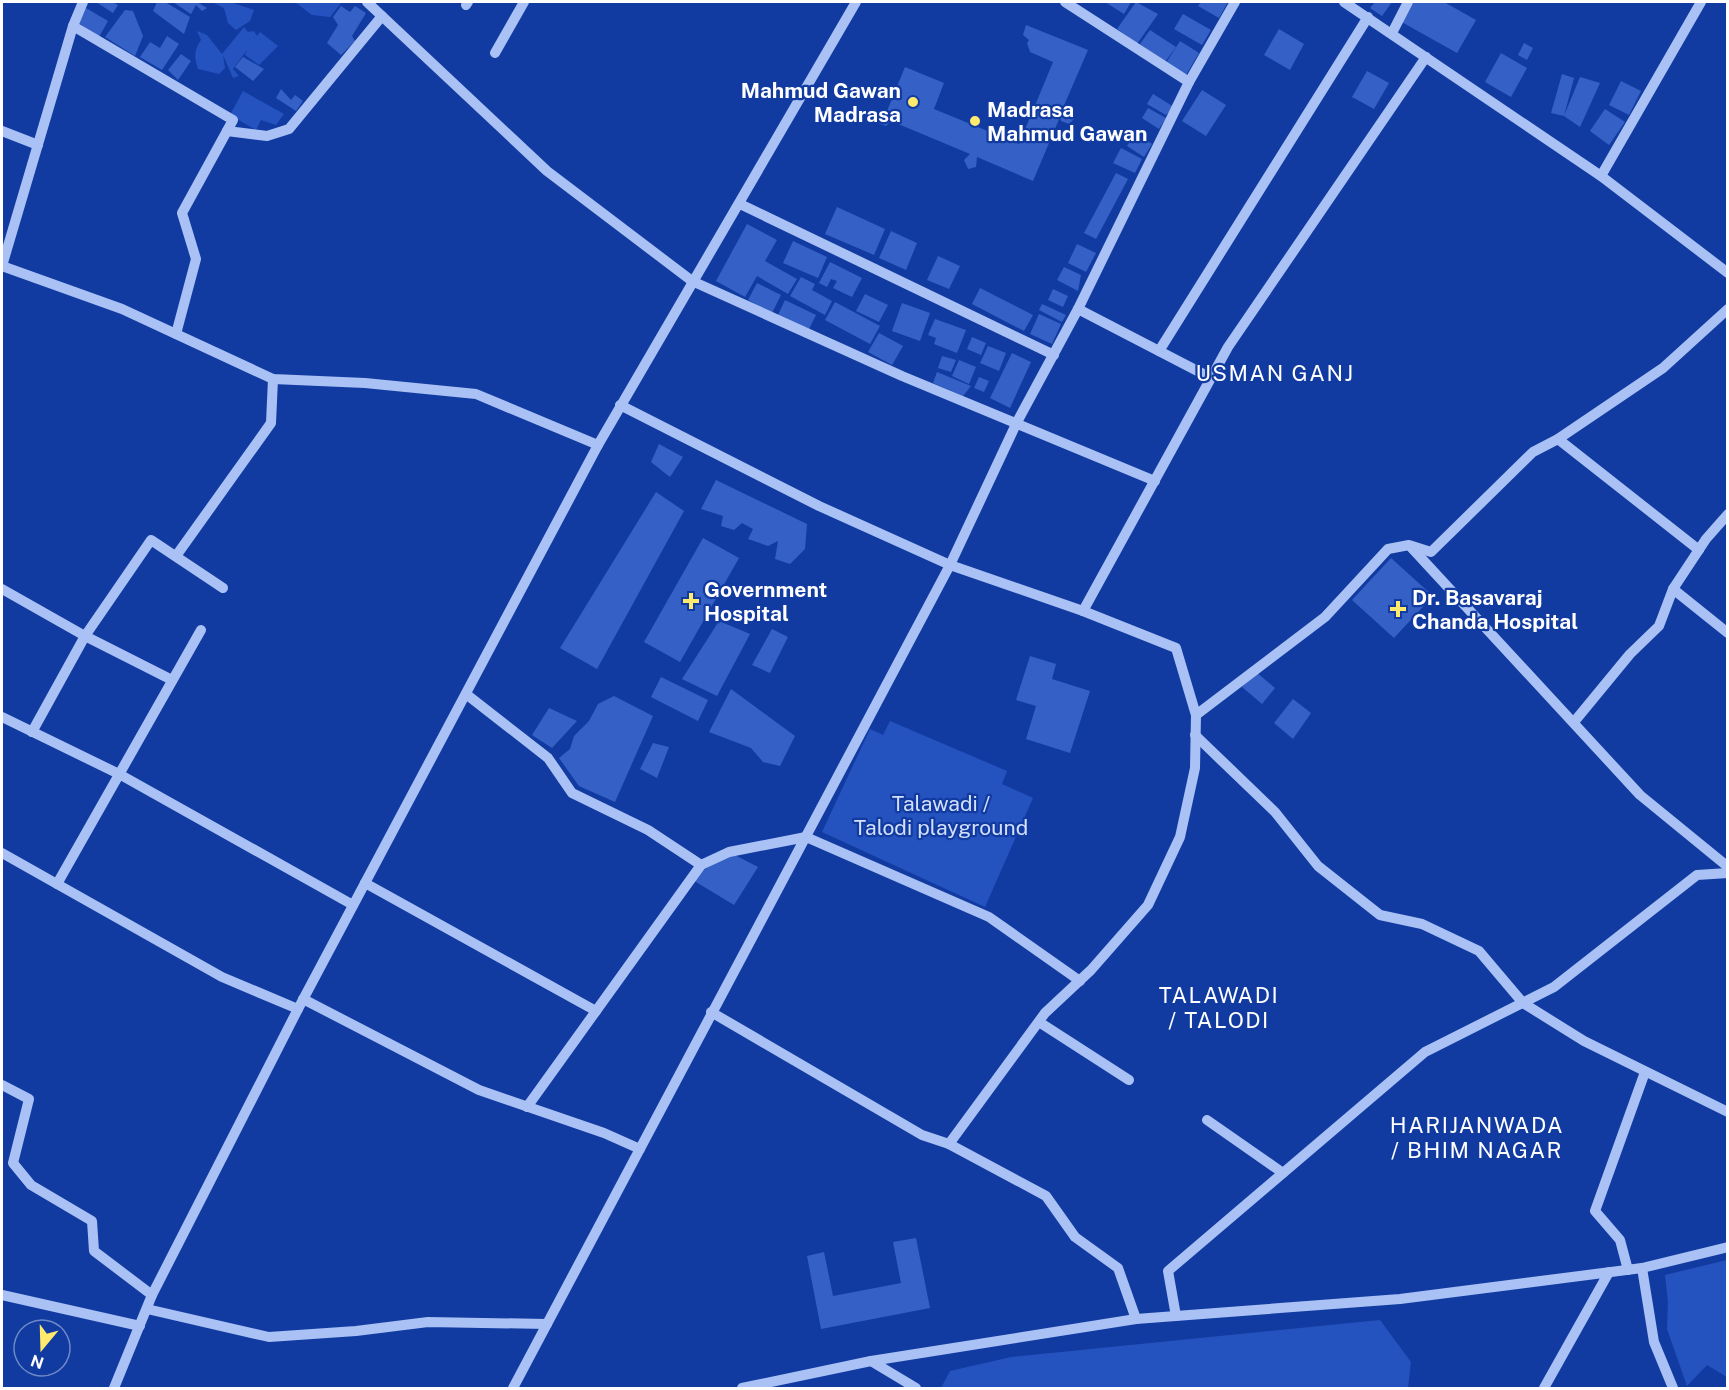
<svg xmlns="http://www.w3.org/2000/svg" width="1729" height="1390" viewBox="0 0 1729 1390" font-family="'Public Sans',sans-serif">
  <rect width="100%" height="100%" fill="#113ba1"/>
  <g fill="#2453bf">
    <polygon points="212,2 230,2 254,10 250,21 236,30 228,23 224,8"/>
    <polygon points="295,2 342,2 330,17 312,15"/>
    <path d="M244 27 248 32 254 31 257 36 260 32 278 46 259 65 245 55 247 50 233 69 239 76 233 78 223 55 225 68 219 74 198 69C194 57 194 50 201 40L197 31 207 35 222 54Z"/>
    <polygon points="243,91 284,114 276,125 261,120 256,130 230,115"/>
    <polygon points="890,721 1007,771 1002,784 1033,798 985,907 822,832 870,729 883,735"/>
    <polygon points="1727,1260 1727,1377 1707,1365 1687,1386 1667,1329 1668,1302 1665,1275"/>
    <polygon points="1380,1320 1411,1362 1408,1388 941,1388 950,1371 1011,1357"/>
  </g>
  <g fill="#3561c6">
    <polygon points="96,2 112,2 118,5 113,13"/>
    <polygon points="157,2 165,2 190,17 184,34 153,11"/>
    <polygon points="173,2 197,2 207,8 202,11 196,5 191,14"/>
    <polygon points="1105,2 1131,2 1124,14"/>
    <polygon points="1136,2 1158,14 1137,44 1117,29"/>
    <polygon points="1201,2 1228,2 1219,18 1198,6"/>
    <polygon points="1375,2 1392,2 1382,16 1370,8"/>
    <polygon points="1408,2 1444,2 1476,20 1457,53 1398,20"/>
    <polygon points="341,6 350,12 355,6 366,13 352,36 355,41 341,55 327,43 338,25 333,17"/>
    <polygon points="86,8 108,21 99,37 79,23"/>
    <polygon points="125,10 133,11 143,36 135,56 105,37"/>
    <polygon points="1183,14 1211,30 1202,45 1174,29"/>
    <polygon points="1026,25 1088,50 1062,110 1073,110 1075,118 1069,124 1061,121 1060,117 1033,181 977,157 976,167 968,169 964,160 970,154 891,121 886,126 878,123 877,116 881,111 887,111 905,67 944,83 934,109 1019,144 1053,62 1030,52 1027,43 1029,40 1023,35"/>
    <polygon points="1279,29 1304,44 1290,70 1264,55"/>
    <polygon points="1150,30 1176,47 1165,62 1140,44"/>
    <polygon points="167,36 179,44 162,70 140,57 150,42 160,48"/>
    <polygon points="1180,41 1199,53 1186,75 1166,63"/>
    <polygon points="1524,43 1533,48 1527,60 1518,55"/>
    <polygon points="1501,53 1527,68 1511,97 1485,82"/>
    <polygon points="181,54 191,61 178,80 168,70"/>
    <polygon points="243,57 264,69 253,81 235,67"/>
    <polygon points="1367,71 1389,83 1374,109 1352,97"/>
    <polygon points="1562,74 1574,78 1564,116 1551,113"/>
    <polygon points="1580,77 1600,83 1580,127 1564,116"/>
    <polygon points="1621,81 1641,91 1629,115 1609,105"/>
    <polygon points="281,89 291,100 295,95 303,101 296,111 276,98"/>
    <polygon points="1202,90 1226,105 1206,136 1182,121"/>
    <polygon points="1153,94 1174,107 1166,115 1147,104"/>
    <polygon points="1148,108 1166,118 1159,129 1142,118"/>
    <polygon points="1605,109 1625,122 1609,145 1590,131"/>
    <polygon points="1135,133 1152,144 1144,157 1127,146"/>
    <polygon points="1121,148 1142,159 1135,173 1113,163"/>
    <polygon points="1116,173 1128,179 1096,239 1084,233"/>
    <polygon points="837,207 885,229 874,255 825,234"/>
    <polygon points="747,224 777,240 765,261 797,279 788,294 757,276 745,297 716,281"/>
    <polygon points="891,231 917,243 906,270 879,258"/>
    <polygon points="793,241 827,257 818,278 783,263"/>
    <polygon points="1077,244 1096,253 1086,272 1068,263"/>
    <polygon points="938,256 960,266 949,289 927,280"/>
    <polygon points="830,262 862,278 852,297 833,288 837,281 831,279 827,287 819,283"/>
    <polygon points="1064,267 1081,275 1078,291 1057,280"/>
    <polygon points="801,277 815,284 812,290 832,301 825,315 790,296"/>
    <polygon points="757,283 781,295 772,313 748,300"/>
    <polygon points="980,288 1033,315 1024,331 972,304"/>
    <polygon points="1053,289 1068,296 1063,307 1048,300"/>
    <polygon points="865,294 888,305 879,322 856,311"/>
    <polygon points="785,300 816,315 808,331 778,315"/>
    <polygon points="835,302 880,326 870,344 825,320"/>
    <polygon points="902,303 930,313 920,341 892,331"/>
    <polygon points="1042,304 1066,315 1062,322 1039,310"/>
    <polygon points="1039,314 1061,324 1052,344 1030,334"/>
    <polygon points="935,319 966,330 957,353 934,344 936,338 928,335"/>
    <polygon points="879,333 903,346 892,365 868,352"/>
    <polygon points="972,337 986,343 981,355 967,349"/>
    <polygon points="988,346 1006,353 999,371 980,363"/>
    <polygon points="1012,353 1031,362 1010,408 990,398"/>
    <polygon points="942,356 956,360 951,372 938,368"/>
    <polygon points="959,360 976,367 969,384 952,376"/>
    <polygon points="937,372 971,386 963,396 933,383"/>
    <polygon points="979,377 989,381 984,392 974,388"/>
    <polygon points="659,444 683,457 670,477 651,462"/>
    <polygon points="716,480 807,524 805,549 790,564 775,559 778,541 768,546 748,539 753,529 742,523 734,530 721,526 723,516 701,509"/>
    <polygon points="656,492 684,511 597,669 560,648"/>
    <polygon points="703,538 739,558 680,662 644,642"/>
    <polygon points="1391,558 1433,596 1394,638 1352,600"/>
    <polygon points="719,621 750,634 717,696 682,679"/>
    <polygon points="772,629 788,637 770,673 752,665"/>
    <polygon points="1030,656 1056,664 1052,679 1090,691 1070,753 1026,739 1036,706 1016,700"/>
    <polygon points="1256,672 1275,688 1262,704 1242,687"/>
    <polygon points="661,677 708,700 698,721 651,697"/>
    <polygon points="731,689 795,736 780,766 763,762 751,748 709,732"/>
    <polygon points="614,696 653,716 615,802 579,786 559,758 570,749 574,736 589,721 598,704"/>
    <polygon points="1293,699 1311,713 1293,739 1274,723"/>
    <polygon points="549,708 577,721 552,748 532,735"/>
    <polygon points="653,743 669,747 657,778 640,769"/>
    <polygon points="729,852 758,867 734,905 691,879"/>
    <polygon points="916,1238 930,1308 821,1329 807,1256 824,1252 833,1296 901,1283 893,1242"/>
  </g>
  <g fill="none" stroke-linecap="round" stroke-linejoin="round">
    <g stroke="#aac1f5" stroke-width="10">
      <polyline points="367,2 547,171 692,281 902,376 1155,481"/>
      <polyline points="1344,2 1601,176 1728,273"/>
      <polyline points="466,5 468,2"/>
      <polyline points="73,26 233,120 182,213 196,259 176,334"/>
      <polyline points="1392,33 1408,2"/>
      <polyline points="495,53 524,2"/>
      <polyline points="1189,82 1235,2"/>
      <polyline points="2,131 38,145"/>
      <polyline points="227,131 267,136 289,129 382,16"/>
      <polyline points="1601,176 1701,2"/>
      <polyline points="740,204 1054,355"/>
      <polyline points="2,266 122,309 273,379 365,383 476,394 598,445"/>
      <polyline points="2,266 73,26 83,2"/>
      <polyline points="1078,309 1211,378"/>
      <polyline points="1159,351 1368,17"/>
      <polyline points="620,405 819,506 950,565 1083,611 1176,648 1196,715 1195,768 1180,837 1148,905 1091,970 1045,1013 949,1144"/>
      <polyline points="1558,439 1699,550"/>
      <polyline points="1410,546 1640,795 1728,867"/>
      <polyline points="176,556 271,423 273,379"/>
      <polyline points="2,589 85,636 32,732"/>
      <polyline points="1673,589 1728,633"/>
      <polyline points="1083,611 1228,347 1426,57"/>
      <polyline points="172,680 85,636 151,540 223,588"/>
      <polyline points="466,694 548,758 572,793 648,830 701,865 527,1107"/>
      <polyline points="1196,715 1325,617 1388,549 1409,545 1431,552 1533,452 1558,439 1663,368 1728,309"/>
      <polyline points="2,717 119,774 353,905"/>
      <polyline points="1574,722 1630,654 1659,626 1673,589 1706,539 1728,514"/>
      <polyline points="1195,735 1275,812 1318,866 1380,915 1422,924 1479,951 1523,1003 1584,1041 1728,1112"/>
      <polyline points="2,853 222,977 298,1009"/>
      <polyline points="701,865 729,852 806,837 989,917 1080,981"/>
      <polyline points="365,883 596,1011"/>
      <polyline points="57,884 201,630"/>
      <polyline points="303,999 479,1090 604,1133 640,1149"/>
      <polyline points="711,1012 922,1135 949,1144 1046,1196 1075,1237 1118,1268 1136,1319"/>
      <polyline points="1039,1022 1129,1080"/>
      <polyline points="2,1085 29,1099 13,1163 31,1185 92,1221 94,1251 152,1295"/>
      <polyline points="1207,1120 1283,1173"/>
      <polyline points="1642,1268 1654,1342 1673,1388"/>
      <polyline points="1628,1270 1620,1240 1595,1211 1645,1072"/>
      <polyline points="2,1295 140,1326"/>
      <polyline points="147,1309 269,1337 356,1331 428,1322 547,1324"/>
      <polyline points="1176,1316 1168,1271 1425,1052 1554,987 1697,875 1728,873"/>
      <polyline points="871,1361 916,1388"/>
      <polyline points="114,1388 152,1295 298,1009 598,445 856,2"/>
      <polyline points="513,1388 950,565 1017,422 1078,309 1189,82 1065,2"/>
      <polyline points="742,1388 871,1361 1136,1319 1400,1299 1642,1268 1728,1247"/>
      <polyline points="1544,1388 1609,1272"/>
    </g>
  </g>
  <g fill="#ffea6e" stroke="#113ba1" stroke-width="2">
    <circle cx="913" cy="102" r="6"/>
    <circle cx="975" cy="121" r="6"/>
    <path d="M688 592h6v6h6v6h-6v6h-6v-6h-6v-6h6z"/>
    <path d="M1395 600h6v6h6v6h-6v6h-6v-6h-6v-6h6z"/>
  </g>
  <g text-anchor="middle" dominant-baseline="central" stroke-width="4.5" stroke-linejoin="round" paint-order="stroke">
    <g font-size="21" font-weight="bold" fill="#fff" stroke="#113ba1" text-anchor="start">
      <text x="901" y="90" text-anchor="end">Mahmud Gawan<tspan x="901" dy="24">Madrasa</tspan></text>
      <text x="987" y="109">Madrasa<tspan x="987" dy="24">Mahmud Gawan</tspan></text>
      <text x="704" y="589">Government<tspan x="704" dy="24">Hospital</tspan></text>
      <text x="1412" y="597">Dr. Basavaraj<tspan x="1412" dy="24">Chanda Hospital</tspan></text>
    </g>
    <g font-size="21" fill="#d3e0fe" stroke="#113ba1">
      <text x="941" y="803">Talawadi /<tspan x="941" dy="24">Talodi playground</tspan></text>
    </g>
    <g font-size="22" letter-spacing="1.5" fill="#fff" stroke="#113ba1">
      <text x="1275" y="373">USMAN GANJ</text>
      <text x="1219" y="995">TALAWADI<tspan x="1219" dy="25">/ TALODI</tspan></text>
      <text x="1477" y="1125">HARIJANWADA<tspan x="1477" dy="25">/ BHIM NAGAR</tspan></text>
    </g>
  </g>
  <rect width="1729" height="1390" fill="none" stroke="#ffffff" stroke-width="6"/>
  <g transform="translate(42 1348) rotate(199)"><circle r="28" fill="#113ba1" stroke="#7089c7" stroke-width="1.5"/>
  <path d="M0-4.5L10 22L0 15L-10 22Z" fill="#ffea6e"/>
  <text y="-9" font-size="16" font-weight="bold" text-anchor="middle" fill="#ffffff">N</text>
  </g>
</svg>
